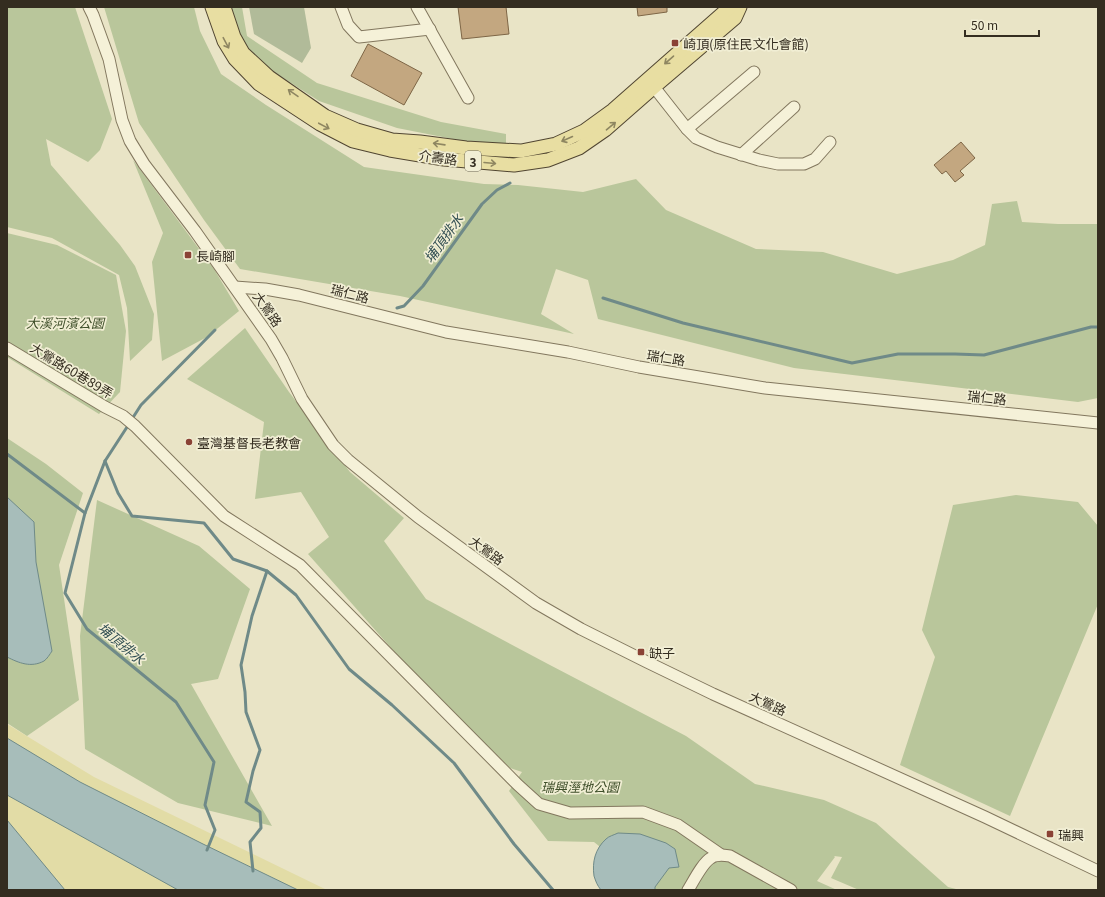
<svg xmlns="http://www.w3.org/2000/svg" width="1105" height="897" viewBox="0 0 1105 897" font-family="Georgia,'Noto Sans TC',serif">
  <rect width="100%" height="100%" fill="#e9e4c6"/>
  <g fill="#b9c69b">
    <polygon points="7,7 75,7 112,119 100,150 88,162 46,139 51,165 120,245 135,266 154,314 152,340 130,361 127,308 119,275 52,238 7,227"/>
    <polygon points="104,7 194,7 200,31 221,74 266,105 364,167 484,184 518,185 583,192 636,179 666,210 756,249 823,252 897,274 953,260 985,245 992,204 1017,201 1022,222 1058,224 1098,224 1098,398 1078,402 794,368 598,319 588,280 556,269 541,314 574,334 400,296 240,269 204,220 139,123"/>
    <polygon points="227,7 242,7 247,36 317,83 441,122 506,134 506,144 463,141 397,128 319,101 249,56"/>
    <polygon points="133,160 214,269 239,311 207,337 162,361 152,262 163,233"/>
    <polygon points="7,233 57,245 116,275 126,331 120,392 99,414 7,357"/>
    <polygon points="245,328 289,392 350,472 404,518 384,541 426,599 548,664 686,736 755,784 824,800 876,823 948,887 960,890 859,890 831,878 842,857 834,856 835,857 817,881 837,890 654,890 594,842 548,841 509,791 522,772 510,768 407,666 308,554 329,537 301,492 255,499 264,422 187,379"/>
    <polygon points="7,438 46,464 83,493 59,565 79,700 27,736 7,723"/>
    <polygon points="1016,495 1078,502 1098,526 1098,604 1010,816 900,765 935,657 922,630 953,505"/>
    <polygon points="97,500 199,546 250,589 218,679 191,684 272,826 178,803 85,749 80,636"/>
  </g>
  <polygon fill="#e2dca6" points="7,724 94,777 327,890 7,890"/>
  <polygon fill="#b1bb99" points="249,7 304,7 311,48 302,63 254,34"/>
  <g fill="#a7bdba" stroke="#6f8a88">
    <path d="M7 497 34 522 36 562 52 651C50 654 47 659 44 661 31 668 19 663 7 657Z"/>
    <polygon points="7,738 80,782 203,844 298,890 178,890 7,795"/>
    <polygon points="7,820 65,890 7,890"/>
    <path d="M618 833 640 834 666 843 675 849 679 867 669 868 655 887V890H601C597 885 596 882 594 876 592 862 595 849 606 839 609 836 614 835 618 833Z"/>
  </g>
  <g fill="none" stroke-linecap="round" stroke-linejoin="round">
    <g stroke="#6f8a88" stroke-width="3">
      <polyline points="603,298 683,323 852,363 898,354 955,354 984,355 1091,327 1098,327"/>
      <polyline points="397,308 404,306 423,286 482,204 497,190 510,183"/>
      <polyline points="132,419 141,405 215,330"/>
      <polyline points="129,424 105,461 85,513 65,593 87,629 176,702 214,762 205,805 215,830 207,850"/>
      <polyline points="7,454 85,513"/>
      <polyline points="105,461 118,493 132,516 204,523 233,559 267,571 296,595 349,669 392,705 454,763 514,844 553,890"/>
      <polyline points="253,871 250,842 261,828 260,812 246,802 253,771 260,750 246,712 245,692 241,665 252,616 267,571"/>
    </g>
  </g>
  <g fill="#c3a780" stroke="#7e6646">
    <polygon points="458,7 506,7 509,34 462,39"/>
    <polygon points="637,7 667,7 667,12 638,16"/>
    <polygon points="368,44 422,73 404,105 351,76"/>
    <polygon points="961,142 975,158 960,171 964,175 955,182 946,171 942,174 934,165"/>
  </g>
  <g fill="none" stroke-linecap="round" stroke-linejoin="round">
    <defs>
      <g id="minor">
        <polyline points="89,7 93,15 109,59 122,120 130,141 144,164 195,231 271,339 282,358 302,399 333,445 348,460 418,517 536,603 581,629 647,662 713,694 985,817 1098,871"/>
        <polyline points="341,7 348,25 359,37 430,29"/>
        <polyline points="417,7 468,98"/>
        <polyline points="654,87 687,129 696,138 717,147 759,160 778,164 804,164 815,159 830,142"/>
        <polyline points="687,129 754,72"/>
        <polyline points="741,155 794,107"/>
        <polyline points="235,287 265,289 299,295 446,332 568,352 639,367 765,388 1098,423"/>
        <polyline points="7,348 105,407 123,416 135,426 224,516 300,565 518,785 539,804 570,813 643,812 678,825 720,854"/>
        <path d="M688 890C693 882 703 862 711 858 716 854 723 855 730 856L791 890"/>
      </g>
      <g id="major">
        <polyline points="212,7 224,41 235,59 259,84 320,124 353,141 390,150 444,159 514,165 548,160 579,148 605,130 654,87 735,18 740,7"/>
        <polyline points="224,7 234,37 243,53 269,77 325,116 357,130 392,140 420,142 466,148 521,151 556,144 584,131 613,110 730,7"/>
      </g>
    </defs>
    <use href="#minor" stroke="#82775e" stroke-width="13"/>
    <use href="#major" stroke="#504531" stroke-width="15"/>
    <use href="#minor" stroke="#f5f1d8" stroke-width="11"/>
    <use href="#major" stroke="#e8dea2" stroke-width="13"/>
  </g>
  <defs><path id="oneway-shaft" d="M-6 0H5M1.5-3L5.5 0L1.5 3" fill="none" stroke-width="1.6" stroke-linecap="round" stroke-linejoin="round"/></defs>
  <g stroke="#8e8661">
    <use href="#oneway-shaft" transform="translate(226 43) rotate(62)"/>
    <use href="#oneway-shaft" transform="translate(669 60) rotate(139)"/>
    <use href="#oneway-shaft" transform="translate(293 93) rotate(-145)"/>
    <use href="#oneway-shaft" transform="translate(324 126) rotate(28)"/>
    <use href="#oneway-shaft" transform="translate(611 126) rotate(-40)"/>
    <use href="#oneway-shaft" transform="translate(567 139) rotate(156)"/>
    <use href="#oneway-shaft" transform="translate(439 144) rotate(-172)"/>
    <use href="#oneway-shaft" transform="translate(490 163) rotate(5)"/>
  </g>
  <g fill="#8a4235" stroke="#f1eed4" stroke-width="1.5">
    <rect x="671" y="39" width="8" height="8" rx="2"/>
    <rect x="184" y="251" width="8" height="8" rx="2"/>
    <circle cx="189" cy="442" r="4"/>
    <rect x="637" y="648" width="8" height="8" rx="2"/>
    <rect x="1046" y="830" width="8" height="8" rx="2"/>
  </g>
  <g text-anchor="middle" dominant-baseline="central" stroke-width="3.5" stroke-linejoin="round" paint-order="stroke">
    <rect fill="#f1eed4" stroke="#6d6756" stroke-width="1" x="465" y="151" width="16" height="20" rx="3"/>
    <g font-size="12" font-weight="bold" fill="#342d20">
      <text x="473" y="161">3</text>
    </g>
    <g font-size="13" fill="#342d20" stroke="#f1eed4" text-anchor="start">
      <text x="683" y="43">崎頂(原住民文化會館)</text>
      <text x="196" y="255">長崎腳</text>
      <text x="197" y="442">臺灣基督長老教會</text>
      <text x="649" y="652">缺子</text>
      <text x="1058" y="834">瑞興</text>
    </g>
    <g font-size="13" fill="#342d20" stroke="#f1eed4">
      <text transform="translate(438 157) rotate(8)">介壽路</text>
      <text transform="translate(350 293) rotate(14)">瑞仁路</text>
      <text transform="translate(268 309) rotate(55)">大鶯路</text>
      <text transform="translate(666 357) rotate(9)">瑞仁路</text>
      <text transform="translate(72 370) rotate(31)">大鶯路60巷89弄</text>
      <text transform="translate(987 397) rotate(6)">瑞仁路</text>
      <text transform="translate(487 550) rotate(36)">大鶯路</text>
      <text transform="translate(768 703) rotate(24)">大鶯路</text>
    </g>
    <g font-size="13" font-style="italic" fill="#3e4e29" stroke="#f1eed4">
      <text x="65" y="322">大溪河濱公園</text>
      <text x="580" y="786">瑞興溼地公園</text>
    </g>
    <g font-size="14" font-style="italic" fill="#314e52" stroke="#f1eed4">
      <text transform="translate(443 238) rotate(-54)">埔頂排水</text>
      <text transform="translate(122 643) rotate(40)">埔頂排水</text>
    </g>
  </g>
  <rect width="1105" height="897" fill="none" stroke="#342d20" stroke-width="16"/>
  <path d="M965 30v6h74v-6" fill="none" stroke="#342d20" stroke-width="2"/>
  <text x="971" y="30" font-size="12" fill="#342d20" stroke="#f1eed4" stroke-width="3" paint-order="stroke">50 m</text>
</svg>
